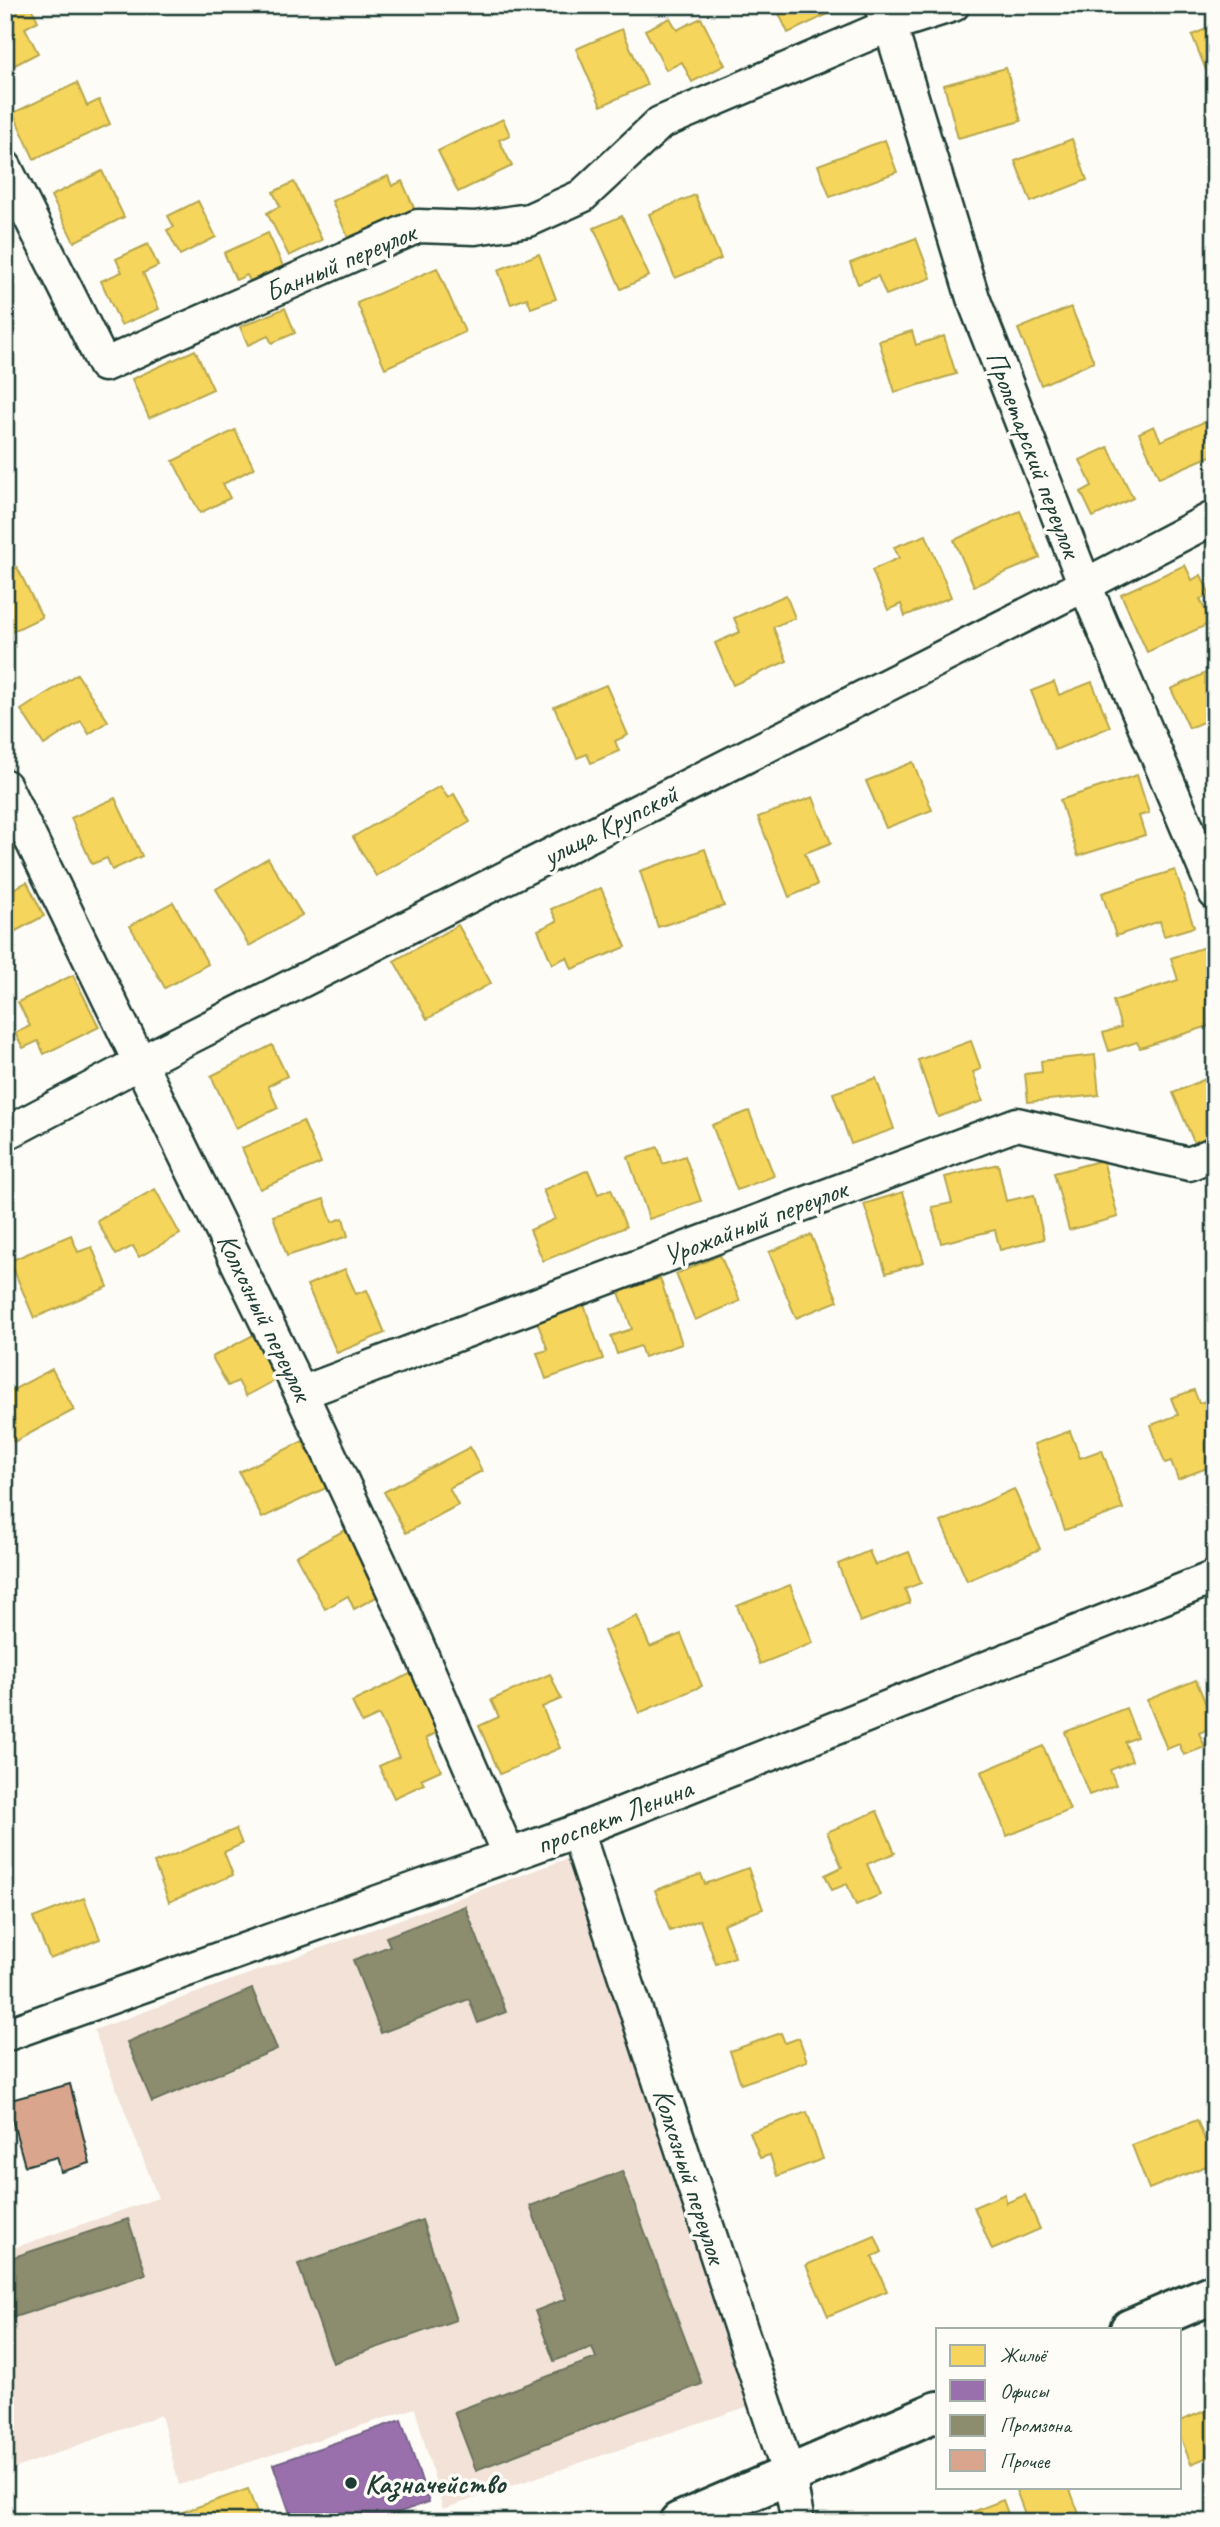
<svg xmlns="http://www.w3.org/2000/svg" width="1220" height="2527" viewBox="0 0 1220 2527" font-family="Caveat,sans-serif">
  <rect width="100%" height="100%" fill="#fdfcf7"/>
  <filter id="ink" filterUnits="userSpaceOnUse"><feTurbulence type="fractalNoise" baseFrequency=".0143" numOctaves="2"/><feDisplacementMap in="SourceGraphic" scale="14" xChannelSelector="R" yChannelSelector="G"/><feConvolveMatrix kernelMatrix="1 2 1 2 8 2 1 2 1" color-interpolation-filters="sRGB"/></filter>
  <g filter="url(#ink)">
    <polygon fill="#f2e2d7" points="569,1858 752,2405 443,2509 415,2408 179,2485 161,2415 5,2472 5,2251 158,2198 94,2030"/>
    <g fill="#f6d55c" stroke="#b6a750" stroke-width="2">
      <polygon points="5,5 30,5 38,21 25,28 38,53 5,70"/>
      <polygon points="775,5 840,5 841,8 788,33"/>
      <polygon points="670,18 677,30 701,18 725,65 692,82 682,62 666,70 645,30"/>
      <polygon points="1215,25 1215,66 1206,70 1192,35"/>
      <polygon points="622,29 647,85 601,106 576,49"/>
      <polygon points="1006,68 1021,121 958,138 944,85"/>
      <polygon points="77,83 87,106 99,100 110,124 34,159 13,113"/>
      <polygon points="503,119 510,135 499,140 512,166 458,192 438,151"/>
      <polygon points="1072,139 1087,180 1031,202 1015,161"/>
      <polygon points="885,140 897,172 830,197 818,165"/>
      <polygon points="102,171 124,217 74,242 51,196"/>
      <polygon points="388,176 392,186 402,181 415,210 349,240 332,201"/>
      <polygon points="294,182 322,240 289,256 267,213 280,206 273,192"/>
      <polygon points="695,195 721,259 675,278 649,214"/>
      <polygon points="198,201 216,237 180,255 167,230 174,227 168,216"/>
      <polygon points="622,216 649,276 621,289 594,228"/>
      <polygon points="268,233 283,266 250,281 247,275 236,280 224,253"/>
      <polygon points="916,238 931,278 886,295 878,276 858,284 850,263"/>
      <polygon points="148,244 158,266 143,273 159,309 121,325 101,281 122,272 116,259"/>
      <polygon points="539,254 556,299 531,308 527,298 511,304 498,270"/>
      <polygon points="437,268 465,332 385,368 357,303"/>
      <polygon points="1071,307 1094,362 1041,385 1018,329"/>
      <polygon points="285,308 295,333 272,343 268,336 248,345 240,327"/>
      <polygon points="912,331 916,345 944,336 956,374 895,392 879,341"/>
      <polygon points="195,350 213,389 149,418 132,379"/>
      <polygon points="1215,417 1215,454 1159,478 1139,433 1154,426 1161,441"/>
      <polygon points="235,430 254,468 223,484 230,498 200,513 173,461"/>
      <polygon points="1108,447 1133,498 1093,517 1081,492 1092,486 1080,460"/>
      <polygon points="1020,511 1040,558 974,586 954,540"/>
      <polygon points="926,535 951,597 905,616 901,604 888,610 872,570 899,558 894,547"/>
      <polygon points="1185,565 1192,580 1201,575 1210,595 1200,599 1211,623 1147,652 1121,594"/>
      <polygon points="17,567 42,617 5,635 5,573"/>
      <polygon points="786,595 795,618 773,627 787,661 733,685 715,643 740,632 734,618"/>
      <polygon points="1210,671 1215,682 1215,735 1213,736 1205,721 1189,728 1171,689"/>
      <polygon points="77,674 108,721 89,734 81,721 44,745 21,710"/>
      <polygon points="1054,682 1059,695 1092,682 1110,727 1055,750 1031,691"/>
      <polygon points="606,685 628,735 615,741 619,751 591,763 587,754 577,758 554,707"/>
      <polygon points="913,762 932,810 886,828 866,781"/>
      <polygon points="1137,775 1149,813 1139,816 1145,835 1078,856 1060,800"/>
      <polygon points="440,786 448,798 454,794 470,822 376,876 353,837"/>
      <polygon points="813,797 831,843 805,853 817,885 789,897 758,817"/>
      <polygon points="115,798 142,856 112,870 107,858 92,864 71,818"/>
      <polygon points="5,827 17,849 5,855"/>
      <polygon points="705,849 724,906 658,927 640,871"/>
      <polygon points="268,858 302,915 249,946 216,889"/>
      <polygon points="1175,870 1194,927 1164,936 1160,921 1116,936 1102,893"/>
      <polygon points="27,882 44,916 8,935 15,948 5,953 5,893"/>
      <polygon points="601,888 626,947 572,969 567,957 552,964 538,930 557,921 551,909"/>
      <polygon points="173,902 208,964 165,988 130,926"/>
      <polygon points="458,925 491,983 427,1019 394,961"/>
      <polygon points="1208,946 1215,967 1215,1024 1140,1048 1137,1042 1109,1051 1103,1033 1121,1027 1113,1001 1178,980 1171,958"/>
      <polygon points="73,975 99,1027 44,1054 38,1041 23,1048 15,1033 30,1026 18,1002"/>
      <polygon points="971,1041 981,1069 973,1072 983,1101 938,1117 918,1060"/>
      <polygon points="272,1045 287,1076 268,1086 278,1108 236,1128 211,1076"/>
      <polygon points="1095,1055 1099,1095 1028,1102 1025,1074 1042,1072 1041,1061"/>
      <polygon points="1212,1076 1215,1082 1215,1139 1196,1147 1173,1093"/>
      <polygon points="876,1078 894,1129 851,1144 833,1093"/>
      <polygon points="749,1111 774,1176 737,1190 712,1125"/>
      <polygon points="303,1121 321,1163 260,1189 242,1148"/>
      <polygon points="658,1147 663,1164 685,1156 701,1201 649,1219 628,1157"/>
      <polygon points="1103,1160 1118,1217 1069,1230 1054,1173"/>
      <polygon points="998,1164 1006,1201 1034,1195 1044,1239 1000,1250 995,1230 941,1243 932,1207 952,1203 945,1177"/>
      <polygon points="588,1170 598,1194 611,1189 626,1227 543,1261 530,1230 555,1219 543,1190"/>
      <polygon points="155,1189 180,1234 139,1257 133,1246 116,1255 97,1221"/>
      <polygon points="903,1192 924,1262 886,1273 864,1204"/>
      <polygon points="324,1199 332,1222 343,1218 348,1236 287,1256 273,1216"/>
      <polygon points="71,1235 78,1252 92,1247 108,1287 34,1318 10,1261"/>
      <polygon points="811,1235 838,1301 796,1318 769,1252"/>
      <polygon points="720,1255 740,1301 695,1320 676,1274"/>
      <polygon points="345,1269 356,1294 367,1290 385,1333 337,1353 307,1285"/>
      <polygon points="660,1278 682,1344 644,1357 640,1346 617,1354 611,1336 632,1329 619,1292"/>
      <polygon points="583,1302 603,1359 546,1379 537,1353 548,1350 536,1319"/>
      <polygon points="253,1335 277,1379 246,1396 238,1381 228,1386 212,1357"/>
      <polygon points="52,1369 74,1410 14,1442 5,1426 5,1394"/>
      <polygon points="1194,1390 1199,1403 1215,1398 1215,1465 1178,1479 1171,1461 1165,1463 1151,1425 1178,1415 1171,1398"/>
      <polygon points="1070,1431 1080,1458 1102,1450 1123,1509 1065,1530 1034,1444"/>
      <polygon points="303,1441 326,1488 262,1518 239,1472"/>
      <polygon points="470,1447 482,1471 449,1488 458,1505 406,1533 384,1492"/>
      <polygon points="1014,1489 1040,1549 967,1581 941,1522"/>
      <polygon points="345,1530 380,1595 354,1609 348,1596 325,1609 296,1556"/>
      <polygon points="869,1551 875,1565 909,1552 921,1583 905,1589 910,1603 860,1622 838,1564"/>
      <polygon points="790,1585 813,1643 760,1664 737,1606"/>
      <polygon points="637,1616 650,1647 681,1634 702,1686 639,1713 604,1631"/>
      <polygon points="416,1671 444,1729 426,1738 441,1770 421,1779 424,1784 394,1798 379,1766 399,1757 379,1715 362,1723 352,1702"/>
      <polygon points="550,1674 561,1699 542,1707 560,1748 500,1774 479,1726 499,1717 491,1700"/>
      <polygon points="1196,1680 1215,1726 1199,1733 1205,1747 1184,1755 1179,1744 1167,1749 1147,1700"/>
      <polygon points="1126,1708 1137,1737 1125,1742 1132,1761 1110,1770 1116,1785 1089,1795 1065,1732"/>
      <polygon points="1043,1746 1070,1810 1007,1836 981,1772"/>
      <polygon points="877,1811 895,1853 867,1864 880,1895 856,1905 847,1884 832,1890 825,1875 842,1867 827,1832"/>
      <polygon points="236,1829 242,1844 224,1852 233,1875 169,1902 154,1863"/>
      <polygon points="748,1868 763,1909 723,1924 735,1957 716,1964 700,1920 670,1931 655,1890 701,1874 705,1884"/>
      <polygon points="84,1898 100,1939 50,1959 33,1918"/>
      <polygon points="781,2033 785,2043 799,2038 807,2061 741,2084 730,2051"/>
      <polygon points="807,2112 823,2159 777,2176 770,2155 760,2158 750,2132"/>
      <polygon points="1197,2120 1214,2163 1149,2189 1132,2145"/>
      <polygon points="1005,2194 1006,2203 1025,2195 1040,2229 992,2250 974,2207"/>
      <polygon points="875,2236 882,2252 872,2257 887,2291 828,2316 806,2265"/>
      <polygon points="1215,2407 1215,2454 1191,2464 1180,2436 1180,2421"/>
      <polygon points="1024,2487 1069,2487 1082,2522 1028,2522 1016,2490"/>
      <polygon points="248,2489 260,2522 161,2522 160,2520"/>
      <polygon points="1003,2500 1011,2522 964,2522 962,2516"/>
    </g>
    <polygon fill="#9970ab" stroke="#746187" stroke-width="2" points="401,2420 429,2502 371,2522 293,2522 273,2464"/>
    <g fill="#8c8c6e" stroke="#6b745d" stroke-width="2">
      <polygon points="465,1906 506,2012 478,2023 469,1999 381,2033 353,1960 390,1946 386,1937"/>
      <polygon points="252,1989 277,2049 152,2102 127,2042"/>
      <polygon points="622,2171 702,2384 476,2470 454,2412 596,2358 592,2347 554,2361 535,2311 566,2299 530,2206"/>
      <polygon points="128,2219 146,2274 5,2320 5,2260"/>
      <polygon points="422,2220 456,2320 333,2363 298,2264"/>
    </g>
    <polygon fill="#d9a68d" stroke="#1f3d34" stroke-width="2" points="70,2084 90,2163 61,2172 57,2157 25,2166 7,2101"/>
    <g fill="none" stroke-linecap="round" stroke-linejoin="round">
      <defs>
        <g id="street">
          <polyline points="880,5 890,25 973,298 1085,585 1215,893"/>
          <polyline points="5,167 104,365 418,226 475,228 529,220 582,196 660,123 890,25 953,5"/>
          <polyline points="5,786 301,1393 404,1614 509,1856"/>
          <polyline points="5,1134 141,1062 1085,585 1215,517"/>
          <polyline points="301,1393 1017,1124 1189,1164 1215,1153"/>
          <polyline points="577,1831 789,2475 798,2522"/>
          <polyline points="5,2035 577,1831 1215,1577"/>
        </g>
        <g id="secondary">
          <polyline points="1130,2329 1215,2293"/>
          <polyline points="679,2522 938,2411"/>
        </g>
      </defs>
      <use href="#street" stroke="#1f3d34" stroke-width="37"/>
      <use href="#secondary" stroke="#1f3d34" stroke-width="44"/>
      <use href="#street" stroke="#fdfcf7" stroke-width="32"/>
      <use href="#secondary" stroke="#fdfcf7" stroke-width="38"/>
    </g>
  </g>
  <circle fill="#1f3d34" stroke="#fdfcf7" stroke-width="2.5" cx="351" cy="2483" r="7"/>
  <g text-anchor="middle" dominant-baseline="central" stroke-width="7" stroke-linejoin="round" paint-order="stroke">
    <g font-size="28" fill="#1f3d34" stroke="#fdfcf7">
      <text transform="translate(340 262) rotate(-23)">Банный переулок</text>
      <text transform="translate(1034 454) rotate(69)">Пролетарский переулок</text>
      <text transform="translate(610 825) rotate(-27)">улица Крупской</text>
      <text transform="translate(755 1222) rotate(-21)">Урожайный переулок</text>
      <text transform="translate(265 1317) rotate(64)">Колхозный переулок</text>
      <text transform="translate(614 1816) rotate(-21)">проспект Ленина</text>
      <text transform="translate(690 2176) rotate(72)">Колхозный переулок</text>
    </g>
    <g font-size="28" font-weight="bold" fill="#1f3d34" stroke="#fdfcf7" text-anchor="start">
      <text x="365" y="2483">Казначейство</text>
    </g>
  </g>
  <rect width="1220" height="2527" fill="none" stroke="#fdfcf7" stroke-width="28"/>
  <rect x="14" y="14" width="1192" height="2499" fill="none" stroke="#1f3d34" stroke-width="2.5" filter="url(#ink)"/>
  <rect x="936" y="2328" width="245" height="161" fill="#fdfcf7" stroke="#a4b0a9" stroke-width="2"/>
  <rect x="950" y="2345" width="35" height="21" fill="#f6d55c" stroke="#a4b0a9" stroke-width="2"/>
  <text x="1000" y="2362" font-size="21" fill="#1f3d34">Жильё</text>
  <rect x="950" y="2380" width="35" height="21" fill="#9970ab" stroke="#a4b0a9" stroke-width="2"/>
  <text x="1000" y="2398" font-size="21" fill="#1f3d34">Офисы</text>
  <rect x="950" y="2415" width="35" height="21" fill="#8c8c6e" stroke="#a4b0a9" stroke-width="2"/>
  <text x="1000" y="2432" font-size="21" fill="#1f3d34">Промзона</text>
  <rect x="950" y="2450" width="35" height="21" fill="#d9a68d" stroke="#a4b0a9" stroke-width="2"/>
  <text x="1000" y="2468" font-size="21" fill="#1f3d34">Прочее</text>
</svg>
